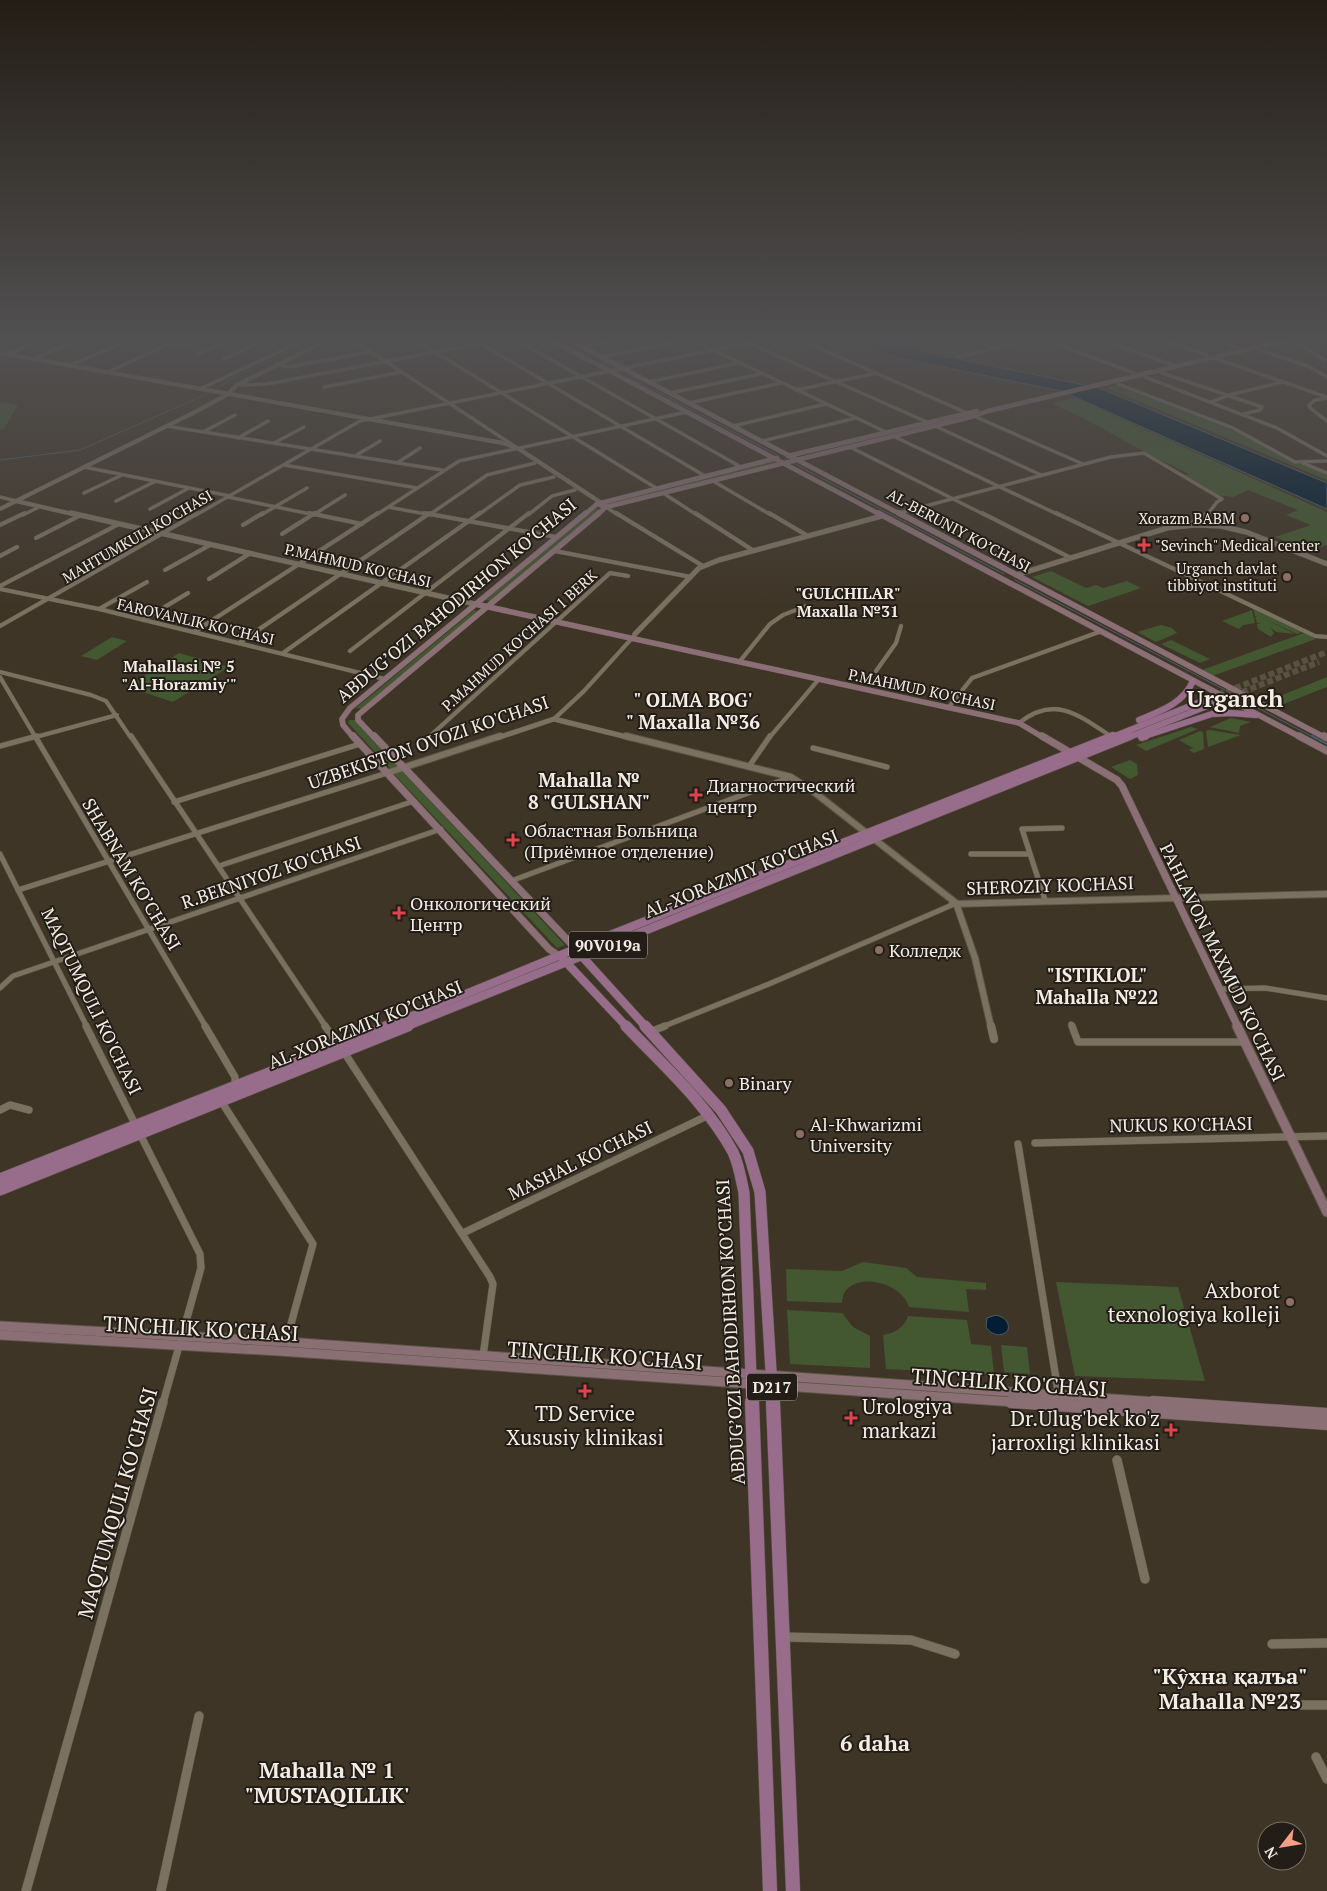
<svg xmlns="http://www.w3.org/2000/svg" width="1327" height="1891" viewBox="0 0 1327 1891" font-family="'PT Serif',serif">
  <rect width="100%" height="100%" fill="#3f3527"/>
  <g fill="#435731">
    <polygon points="900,342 918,342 941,350 956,347 968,352 958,356"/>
    <polygon points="1118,385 1245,435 1288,460 1327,473 1327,480 1107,388"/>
    <path d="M1075 398 1327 512V545L1310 551 1275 537 1311 525 1286 515 1298 510 1248 490 1233 497 1218 495 1183 476 1189 474C1142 452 1099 425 1052 403Z"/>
    <polygon points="0,402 18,405 4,429 0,429"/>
    <polygon points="773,461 777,463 611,504 606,502"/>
    <polygon points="596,508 601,509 491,601 485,600"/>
    <polygon points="1051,571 1086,588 1096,585 1103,588 1127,581 1141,588 1088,606 1032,577"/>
    <polygon points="1253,609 1255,609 1302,632 1297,634 1259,616 1295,634 1276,632 1270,627 1274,633 1271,637 1258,629 1257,624 1261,624 1257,623 1255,617 1257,616 1255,616"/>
    <polygon points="474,610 479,612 363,709 356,708"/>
    <polygon points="1252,610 1255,623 1243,625 1239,629 1222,621"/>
    <polygon points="1161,625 1172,628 1177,633 1156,642 1137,632"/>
    <polygon points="1304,633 1316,639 1212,676 1202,670"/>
    <polygon points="112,637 127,641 97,660 81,656"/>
    <polygon points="1171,640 1210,659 1200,663 1161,644"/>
    <polygon points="179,653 229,667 173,702 127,687"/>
    <polygon points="1327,677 1327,687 1281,705 1270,700"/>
    <polygon points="1231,718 1251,722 1240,726 1239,733 1210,727"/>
    <polygon points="349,720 355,720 397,766 390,768 348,723"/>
    <polygon points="1191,727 1198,729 1146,751 1136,745"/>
    <polygon points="1210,730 1241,735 1208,747 1206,731"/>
    <polygon points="1200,731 1203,732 1204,749 1194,753 1189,750 1193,748 1179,740"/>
    <polygon points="1130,760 1137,764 1138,775 1130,779 1111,767"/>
    <polygon points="401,771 403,772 565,945 557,948 394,774"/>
    <path d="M863 1262 906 1268 917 1277 986 1283V1290L966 1289 969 1312 909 1307C900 1278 843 1270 842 1303L787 1301 786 1269 842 1271Z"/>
    <polygon points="1056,1282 1178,1287 1205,1381 1075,1376"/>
    <polygon points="787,1310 842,1313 853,1327 870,1336 870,1368 790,1364"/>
    <path d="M908 1316 967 1320 971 1344 991 1346 994 1374 886 1369 883 1335C895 1333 904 1328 908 1316Z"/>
    <polygon points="1001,1345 1027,1347 1030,1374 1004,1372"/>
  </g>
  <g fill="#031e34" stroke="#4b5c69">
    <polygon points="847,342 893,342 920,351 1099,388 1327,483 1327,509 1061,391 904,359"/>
    <path d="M996 1315C1004 1317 1010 1322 1008 1330 1002 1338 991 1335 986 1327L987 1318Z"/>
  </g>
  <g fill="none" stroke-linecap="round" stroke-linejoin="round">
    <g stroke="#4b5c69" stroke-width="1">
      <polyline points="565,342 615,369"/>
      <polyline points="619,371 777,455"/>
      <polyline points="215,391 228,380 310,342"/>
      <polyline points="785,459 787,460"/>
      <polyline points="0,460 80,450 207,394"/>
      <polyline points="793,463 1004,574"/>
      <polyline points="1015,580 1225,690"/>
      <polyline points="1237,697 1315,738"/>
    </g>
    <polyline stroke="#4b5c69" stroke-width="2" points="1312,736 1327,744"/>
    <g stroke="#5a5143" stroke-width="6" stroke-dasharray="6 3" stroke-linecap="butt">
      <polyline points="1210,698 1327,652"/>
      <polyline points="1217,702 1319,662"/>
    </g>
    <defs>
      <g id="minor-far4">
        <polyline points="356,342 519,449"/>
        <polyline points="419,342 656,488"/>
        <polyline points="478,342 705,476"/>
        <polyline points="520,342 741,467"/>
        <polyline points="696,342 886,432"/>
        <polyline points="805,342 1083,464"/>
        <polyline points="980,342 994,348"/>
        <polyline points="1051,342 1134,373"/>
        <polyline points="1109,342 1176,366"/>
        <polyline points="1221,342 1239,348"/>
        <polyline points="1296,342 1325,360"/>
        <polyline points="170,344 186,347 195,342"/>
        <polyline points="751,344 927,422"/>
        <polyline points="936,344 942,342"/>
        <polyline points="582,347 608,342"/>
        <polyline points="1253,348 1308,366 1327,377"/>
        <polyline points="7,354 37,342"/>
        <polyline points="198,354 224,342"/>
        <polyline points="602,357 676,342"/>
        <polyline points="958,357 1022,342"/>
        <polyline points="1214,358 1327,397"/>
        <polyline points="33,359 73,342"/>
        <polyline points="224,359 261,342"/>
        <polyline points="277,364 288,367 371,352"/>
        <polyline points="70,365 126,342"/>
        <polyline points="108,372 174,342"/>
        <polyline points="1162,373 1262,407 1260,410 1243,414"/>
        <polyline points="1145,377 1277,428 1327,456"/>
        <polyline points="648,382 739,363"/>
        <polyline points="1118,384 1233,428 1295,462 1327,461"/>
        <polyline points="239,385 267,384 488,342"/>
        <polyline points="324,387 402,372"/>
        <polyline points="200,389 300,342"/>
        <polyline points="796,390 877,373"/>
        <polyline points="670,393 761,374"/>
        <polyline points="1327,398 1315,400 1309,405 1310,408 1327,421"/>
        <polyline points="1211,402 1229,395 1283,382"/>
        <polyline points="689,403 781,383"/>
        <polyline points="166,426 442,470"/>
        <polyline points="733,426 826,404"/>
        <polyline points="935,426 1041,475"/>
        <polyline points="203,432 235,415"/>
        <polyline points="893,436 1059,515"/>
        <polyline points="238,438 268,421"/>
        <polyline points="762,441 856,418"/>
        <polyline points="274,443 304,427"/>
        <polyline points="850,447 985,515"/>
        <polyline points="355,456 380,441"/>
        <polyline points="397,463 420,448"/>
        <polyline points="1303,463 1327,473"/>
        <polyline points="284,465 417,488"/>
        <polyline points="84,467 230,496"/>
        <polyline points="713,481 771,515"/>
        <polyline points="84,493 122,475"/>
        <polyline points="663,493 697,515"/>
        <polyline points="0,497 16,501"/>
        <polyline points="228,497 315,515"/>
        <polyline points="116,501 156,481"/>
        <polyline points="388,507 431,515"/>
        <polyline points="606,507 618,515"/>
        <polyline points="150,509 189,488"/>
        <polyline points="899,513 1111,457 1144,453 1222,499 1217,502 1207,515"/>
        <polyline points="23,515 39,507"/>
        <polyline points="196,515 360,421 755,342"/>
        <polyline points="261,515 307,488"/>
        <polyline points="313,515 345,495"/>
        <polyline points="376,515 459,461 687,412"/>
        <polyline points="429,515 487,475 535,463"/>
        <polyline points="478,515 520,485 554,477"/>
        <polyline points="528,515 552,496 575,490"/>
      </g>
      <g id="minor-far3">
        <polyline points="309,513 362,524"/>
        <polyline points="424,513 556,537"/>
        <polyline points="616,513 703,566"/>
        <polyline points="695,513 754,551"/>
        <polyline points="769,513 808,536"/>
        <polyline points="982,513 1071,558"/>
        <polyline points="1056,513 1315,636 1327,637"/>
        <polyline points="0,525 25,513"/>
        <polyline points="243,525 263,513"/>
        <polyline points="1189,525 1208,513"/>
        <polyline points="282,534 315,513"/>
        <polyline points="36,538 79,516"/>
        <polyline points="555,551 691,577"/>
        <polyline points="0,556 17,547"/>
        <polyline points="165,570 210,545"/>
        <polyline points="209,579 249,554"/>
        <polyline points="0,586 117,525"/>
        <polyline points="0,589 99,609 385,679"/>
        <polyline points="99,609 147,582"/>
        <polyline points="143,620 188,593"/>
        <polyline points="0,626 198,513"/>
        <polyline points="194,632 378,513"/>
        <polyline points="239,643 430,513"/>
        <polyline points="350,651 529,513"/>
        <polyline points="283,653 480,513"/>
        <polyline points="740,661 770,624 783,615 806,606"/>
        <polyline points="876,671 896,643 901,626"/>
        <polyline points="0,672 91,695 106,701 131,738"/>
        <polyline points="0,677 36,738"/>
        <polyline points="948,708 972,678 1099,632"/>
        <polyline points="554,719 584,691 634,636"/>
        <path d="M1019 723C1055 694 1080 716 1112 737"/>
        <polyline points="429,737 610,573 628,576"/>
        <polyline points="32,738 117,715"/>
        <polyline points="769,738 819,679"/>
      </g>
      <g id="minor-far2">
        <polyline points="35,736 206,1027"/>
        <polyline points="131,736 326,1027"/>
        <polyline points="0,746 37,736"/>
        <polyline points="813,748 887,767"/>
        <polyline points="750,765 770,736"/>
        <polyline points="174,802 360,744"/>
        <polyline points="0,854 87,1027"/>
        <polyline points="971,854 1030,854"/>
        <polyline points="219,866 414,801"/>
        <polyline points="511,881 791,777"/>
        <polyline points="18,890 387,773"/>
        <polyline points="1045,900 1022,829 1062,828"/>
        <polyline points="0,988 13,976 441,829"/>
        <polyline points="1219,989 1265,988 1327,998"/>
        <polyline points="1071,1024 1072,1027"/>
        <polyline points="662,1027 769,984 952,905"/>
      </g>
      <g id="minor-far1">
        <polyline points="86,1026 136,1126"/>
        <polyline points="205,1026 235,1077 235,1086"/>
        <polyline points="325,1026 339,1046"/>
        <polyline points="1072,1026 1078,1042 1244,1042"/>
        <polyline points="650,1032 665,1026"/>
        <polyline points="344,1052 490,1277 493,1284 483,1356"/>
        <polyline points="221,1101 313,1244 286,1342"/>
        <polyline points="0,1110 10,1105 29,1110"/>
        <polyline points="140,1134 200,1254 201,1268 163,1403"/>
        <polyline points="1035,1143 1327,1136"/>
        <polyline points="1018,1144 1059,1397"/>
        <polyline points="463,1233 709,1115"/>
      </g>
      <g id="minor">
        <polyline points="1117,1460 1145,1579"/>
        <polyline points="784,1637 911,1640 955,1654"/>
        <polyline points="1272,1644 1327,1643"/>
        <polyline points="1296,1705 1327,1705"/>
        <polyline points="1316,1757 1327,1779"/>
        <polyline points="26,1891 163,1402"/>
        <polyline points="161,1891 199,1716"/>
      </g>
      <g id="tertiary-far3">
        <polyline points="1168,342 1207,355"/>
        <polyline points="0,353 503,443 519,449 606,506"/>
        <polyline points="16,501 77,515"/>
        <polyline points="0,509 197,411 228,394 237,385 324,342"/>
      </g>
      <g id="tertiary-far2">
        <polyline points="71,513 475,604"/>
        <polyline points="1016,575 1167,528 1195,525 1220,526 1246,532 1327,564"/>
        <polyline points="635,634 699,568 719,560 882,516"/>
        <polyline points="497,738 554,719 631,738"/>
      </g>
      <g id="tertiary-far1">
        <polyline points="626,736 791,777 814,792 956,903 975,958 991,1027"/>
        <polyline points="387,773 500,736"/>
        <polyline points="952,904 1327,894"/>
      </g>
      <polyline id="tertiary" points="991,1026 994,1039"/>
      <g id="secondary-far4">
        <polyline points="555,342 881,515"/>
        <polyline points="573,342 902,515"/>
        <polyline points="788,456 977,411"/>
        <polyline points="606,507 597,504 777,458"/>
        <polyline points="584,515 597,504"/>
        <polyline points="597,515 606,507 971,417 988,411 1274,343 1285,342"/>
      </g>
      <g id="secondary-far3">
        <polyline points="878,513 1302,738"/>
        <polyline points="899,513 1326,738"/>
        <polyline points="475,604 1019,723 1044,738"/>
        <polyline points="354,738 343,725 342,719 350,708 586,513"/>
        <polyline points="375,738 358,720 358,715 599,513"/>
      </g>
      <g id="secondary-far2">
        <polyline points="353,736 549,949 559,956"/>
        <polyline points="374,736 576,949"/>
        <polyline points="1042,736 1117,780 1122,786 1238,1027"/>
        <polyline points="1299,736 1327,751"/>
        <polyline points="1324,736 1327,738"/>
      </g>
      <g id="secondary-far1">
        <polyline points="1237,1026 1327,1212"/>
        <polyline points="0,1326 286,1342 1171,1403"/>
        <polyline points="0,1335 279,1351 1029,1403"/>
      </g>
      <g id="secondary">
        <polyline points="1011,1402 1327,1424"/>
        <polyline points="1153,1402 1327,1414"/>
      </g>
      <g id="primary-far3">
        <path d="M1139 720C1160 711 1183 704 1193 681"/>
        <polyline points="1142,737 1212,714 1231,713 1256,715"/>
        <polyline points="1110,738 1210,698"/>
        <polyline points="1127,738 1217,702"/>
      </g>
      <g id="primary-far2">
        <polyline points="1142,737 1145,736"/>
        <polyline points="578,952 646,1027"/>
        <polyline points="563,959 627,1027"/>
        <polyline points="385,1027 590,943 1113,736"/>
        <polyline points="405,1027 1130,736"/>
      </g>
      <g id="primary-far1">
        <path d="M626 1026C663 1065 707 1104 733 1152 739 1165 741 1179 744 1193L752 1403"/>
        <polyline points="645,1026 721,1110 748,1151 760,1192 773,1403"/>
        <polyline points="0,1179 388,1026"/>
        <polyline points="0,1190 408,1026"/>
      </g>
      <g id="primary">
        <polyline points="752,1402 770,1891"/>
        <polyline points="773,1402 793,1891"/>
      </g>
    </defs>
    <use href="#minor-far4" stroke="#5b5346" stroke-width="4"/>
    <use href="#minor-far3" stroke="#5b5346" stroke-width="4.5"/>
    <use href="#minor-far2" stroke="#5b5346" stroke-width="6"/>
    <use href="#minor-far1" stroke="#5b5346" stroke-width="8"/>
    <use href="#minor" stroke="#5b5346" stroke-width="10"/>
    <use href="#tertiary-far3" stroke="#5b5346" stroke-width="4.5"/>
    <use href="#tertiary-far2" stroke="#5b5346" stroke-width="5.5"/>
    <use href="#tertiary-far1" stroke="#5b5346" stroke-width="8"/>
    <use href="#tertiary" stroke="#5b5346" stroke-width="9"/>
    <use href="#secondary-far4" stroke="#5b5346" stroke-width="5"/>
    <use href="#secondary-far3" stroke="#5b5346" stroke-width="6"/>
    <use href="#secondary-far2" stroke="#5b5346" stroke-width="8"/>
    <use href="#secondary-far1" stroke="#5b5346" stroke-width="11"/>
    <use href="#secondary" stroke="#5b5346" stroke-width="13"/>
    <use href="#primary-far3" stroke="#5b5346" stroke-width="7"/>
    <use href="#primary-far2" stroke="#5b5346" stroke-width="9"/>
    <use href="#primary-far1" stroke="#5b5346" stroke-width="12"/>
    <use href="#primary" stroke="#5b5346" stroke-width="15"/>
    <use href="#minor-far4" stroke="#7b7160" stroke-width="3"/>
    <use href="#minor-far3" stroke="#7b7160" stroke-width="4"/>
    <use href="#minor-far2" stroke="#7b7160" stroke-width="5"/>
    <use href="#minor-far1" stroke="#7b7160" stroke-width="7"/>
    <use href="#minor" stroke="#7b7160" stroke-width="9"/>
    <use href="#tertiary-far3" stroke="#7b7160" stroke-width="4"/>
    <use href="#tertiary-far2" stroke="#7b7160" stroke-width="5"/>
    <use href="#tertiary-far1" stroke="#7b7160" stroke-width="6"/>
    <use href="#tertiary" stroke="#7b7160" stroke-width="8"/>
    <use href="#secondary-far4" stroke="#8a6f75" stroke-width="4.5"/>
    <use href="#secondary-far3" stroke="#8a6f75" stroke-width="5.5"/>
    <use href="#secondary-far2" stroke="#8a6f75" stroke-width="7"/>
    <use href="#secondary-far1" stroke="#8a6f75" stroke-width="9"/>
    <use href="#secondary" stroke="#8a6f75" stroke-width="12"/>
    <use href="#primary-far3" stroke="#986d8b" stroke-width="6"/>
    <use href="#primary-far2" stroke="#986d8b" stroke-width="8"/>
    <use href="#primary-far1" stroke="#986d8b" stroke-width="11"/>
    <use href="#primary" stroke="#986d8b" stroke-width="14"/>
  </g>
  <linearGradient id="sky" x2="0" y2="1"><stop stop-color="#231d15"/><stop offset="0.56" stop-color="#525152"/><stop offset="1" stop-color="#525152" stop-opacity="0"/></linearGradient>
  <rect width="1327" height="607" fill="url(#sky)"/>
  <g fill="#8d6e63" stroke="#221e17" stroke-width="2">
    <circle cx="1245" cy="518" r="5"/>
    <circle cx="1287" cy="577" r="5"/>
    <circle cx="879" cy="950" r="5"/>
    <circle cx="729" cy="1083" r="5"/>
    <circle cx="800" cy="1134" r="5"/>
    <circle cx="1290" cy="1302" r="5"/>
  </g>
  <g fill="#e0444e" stroke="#221e17" stroke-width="2">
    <path d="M1141.5 537.5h5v5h5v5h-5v5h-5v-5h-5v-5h5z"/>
    <path d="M693.5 787.5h5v5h5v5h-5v5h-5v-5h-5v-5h5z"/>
    <path d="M510.5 832.5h5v5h5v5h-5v5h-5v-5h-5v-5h5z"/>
    <path d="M396.5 905.5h5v5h5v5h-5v5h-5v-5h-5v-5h5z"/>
    <path d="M582.5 1383.5h5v5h5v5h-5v5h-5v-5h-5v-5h5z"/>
    <path d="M848.5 1410.5h5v5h5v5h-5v5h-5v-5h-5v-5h5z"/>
    <path d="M1168.5 1422.5h5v5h5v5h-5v5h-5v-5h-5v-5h5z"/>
  </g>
  <g text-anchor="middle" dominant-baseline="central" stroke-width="4" stroke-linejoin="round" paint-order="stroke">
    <g font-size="15" fill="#f3ede4" stroke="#221e17" text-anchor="end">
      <text x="1235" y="518">Xorazm BABM</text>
      <text x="1155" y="545" text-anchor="start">"Sevinch" Medical center</text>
      <text x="1277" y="568">Urganch davlat<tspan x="1277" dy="17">tibbiyot instituti</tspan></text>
    </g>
    <g font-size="15" fill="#f3ede4" stroke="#221e17">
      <text transform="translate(959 530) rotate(28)">AL-BERUNIY KO’CHASI</text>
      <text transform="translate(137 536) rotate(-30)">MAHTUMKULI KO'CHASI</text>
      <text transform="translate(358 565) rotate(13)">P.MAHMUD KO'CHASI</text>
      <text transform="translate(196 621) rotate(13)">FAROVANLIK KO'CHASI</text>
      <text transform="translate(519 640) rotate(-42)">P.MAHMUD KO'CHASI 1 BERK</text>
      <text transform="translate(922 689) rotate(12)">P.MAHMUD KO'CHASI</text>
    </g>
    <g font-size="16" font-weight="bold" fill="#f3ede4" stroke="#221e17">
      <text x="848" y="593">"GULCHILAR"<tspan x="848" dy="18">Maxalla №31</tspan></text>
      <text x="179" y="666">Mahallasi № 5<tspan x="179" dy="18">"Аl-Horazmiy'"</tspan></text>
    </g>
    <g fill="#221e17" stroke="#b4afa6" stroke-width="1">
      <rect x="569" y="931.5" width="78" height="27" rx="4"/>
      <rect x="747" y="1373.5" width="50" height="27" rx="4"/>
    </g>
    <g font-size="16" font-weight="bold" fill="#f3ede4">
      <text x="608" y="945">90V019a</text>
      <text x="772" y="1387">D217</text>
    </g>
    <g font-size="18" fill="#f3ede4" stroke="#221e17">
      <text transform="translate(456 600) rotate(-40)">ABDUG’OZI BAHODIRHON KO’CHASI</text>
      <text transform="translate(428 742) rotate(-19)">UZBEKISTON OVOZI KO'CHASI</text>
      <text transform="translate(271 872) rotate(-19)">R.BEKNIYOZ KO'CHASI</text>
      <text transform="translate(741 873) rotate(-22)">AL-XORAZMIY KO’CHASI</text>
      <text transform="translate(132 874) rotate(59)">SHABNAM KO’CHASI</text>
      <text transform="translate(1050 885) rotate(-2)">SHEROZIY KOCHASI</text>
      <text transform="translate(1223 962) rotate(64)">PAHLAVON MAXMUD KO'CHASI</text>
      <text transform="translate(92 1001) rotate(64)">MAQTUMQULI KO'CHASI</text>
      <text transform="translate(365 1024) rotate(-22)">AL-XORAZMIY KO’CHASI</text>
      <text transform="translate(1181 1124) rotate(-1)">NUKUS KO'CHASI</text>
      <text transform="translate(580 1160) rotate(-26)">MASHAL KO'CHASI</text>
      <text transform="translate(730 1332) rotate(-93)">ABDUG’OZI BAHODIRHON KO’CHASI</text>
    </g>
    <g font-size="18" fill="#f3ede4" stroke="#221e17" text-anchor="start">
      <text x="707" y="785">Диагностический<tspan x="707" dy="21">центр</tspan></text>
      <text x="524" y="830">Областная Больница<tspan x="524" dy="21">(Приёмное отделение)</tspan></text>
      <text x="410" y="903">Онкологический<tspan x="410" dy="21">Центр</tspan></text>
      <text x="889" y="950">Колледж</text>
      <text x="739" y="1083">Binary</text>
      <text x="810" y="1124">Al-Khwarizmi<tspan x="810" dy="21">University</tspan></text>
    </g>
    <g font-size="19" font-weight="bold" fill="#f3ede4" stroke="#221e17">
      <text x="693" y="699">" OLMA BOG'<tspan x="693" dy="22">" Maxalla №36</tspan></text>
      <text x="589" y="779">Mahalla №<tspan x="589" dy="22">8 "GULSHAN"</tspan></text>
      <text x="1097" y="974">"ISTIKLOL"<tspan x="1097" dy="22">Mahalla №22</tspan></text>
    </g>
    <g font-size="21" fill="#f3ede4" stroke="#221e17" text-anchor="end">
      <text x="1280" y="1290">Axborot<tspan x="1280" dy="24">texnologiya kolleji</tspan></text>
      <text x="862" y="1406" text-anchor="start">Urologiya<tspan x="862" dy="24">markazi</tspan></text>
      <text x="585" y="1413" text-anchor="middle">TD Service<tspan x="585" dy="24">Xususiy klinikasi</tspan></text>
      <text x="1160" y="1418">Dr.Ulug'bek ko'z<tspan x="1160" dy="24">jarroxligi klinikasi</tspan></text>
    </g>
    <g font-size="21" fill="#f3ede4" stroke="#221e17">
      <text transform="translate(201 1328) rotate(3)">TINCHLIK KO'CHASI</text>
      <text transform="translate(605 1355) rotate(4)">TINCHLIK KO'CHASI</text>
      <text transform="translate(1009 1382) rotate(4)">TINCHLIK KO'CHASI</text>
      <text transform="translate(117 1503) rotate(-74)">MAQTUMQULI KO'CHASI</text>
    </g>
    <g font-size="22" font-weight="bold" fill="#f3ede4" stroke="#221e17">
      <text x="1230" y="1675">"Kŷхна қалъа"<tspan x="1230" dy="25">Mahalla №23</tspan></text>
      <text x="875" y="1742">6 daha</text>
      <text x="327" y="1769">Mahalla № 1<tspan x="327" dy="25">"MUSTAQILLIK'</tspan></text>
    </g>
    <g font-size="24" font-weight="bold" fill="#f3ede4" stroke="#221e17">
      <text x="1235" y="698">Urganch</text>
    </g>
  </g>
  <g transform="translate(1282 1846) rotate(239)"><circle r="24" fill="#221e17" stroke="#767169"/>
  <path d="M0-4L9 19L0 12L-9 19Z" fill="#f49e88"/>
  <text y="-8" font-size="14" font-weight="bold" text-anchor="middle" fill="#f3ede4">N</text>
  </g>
</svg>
